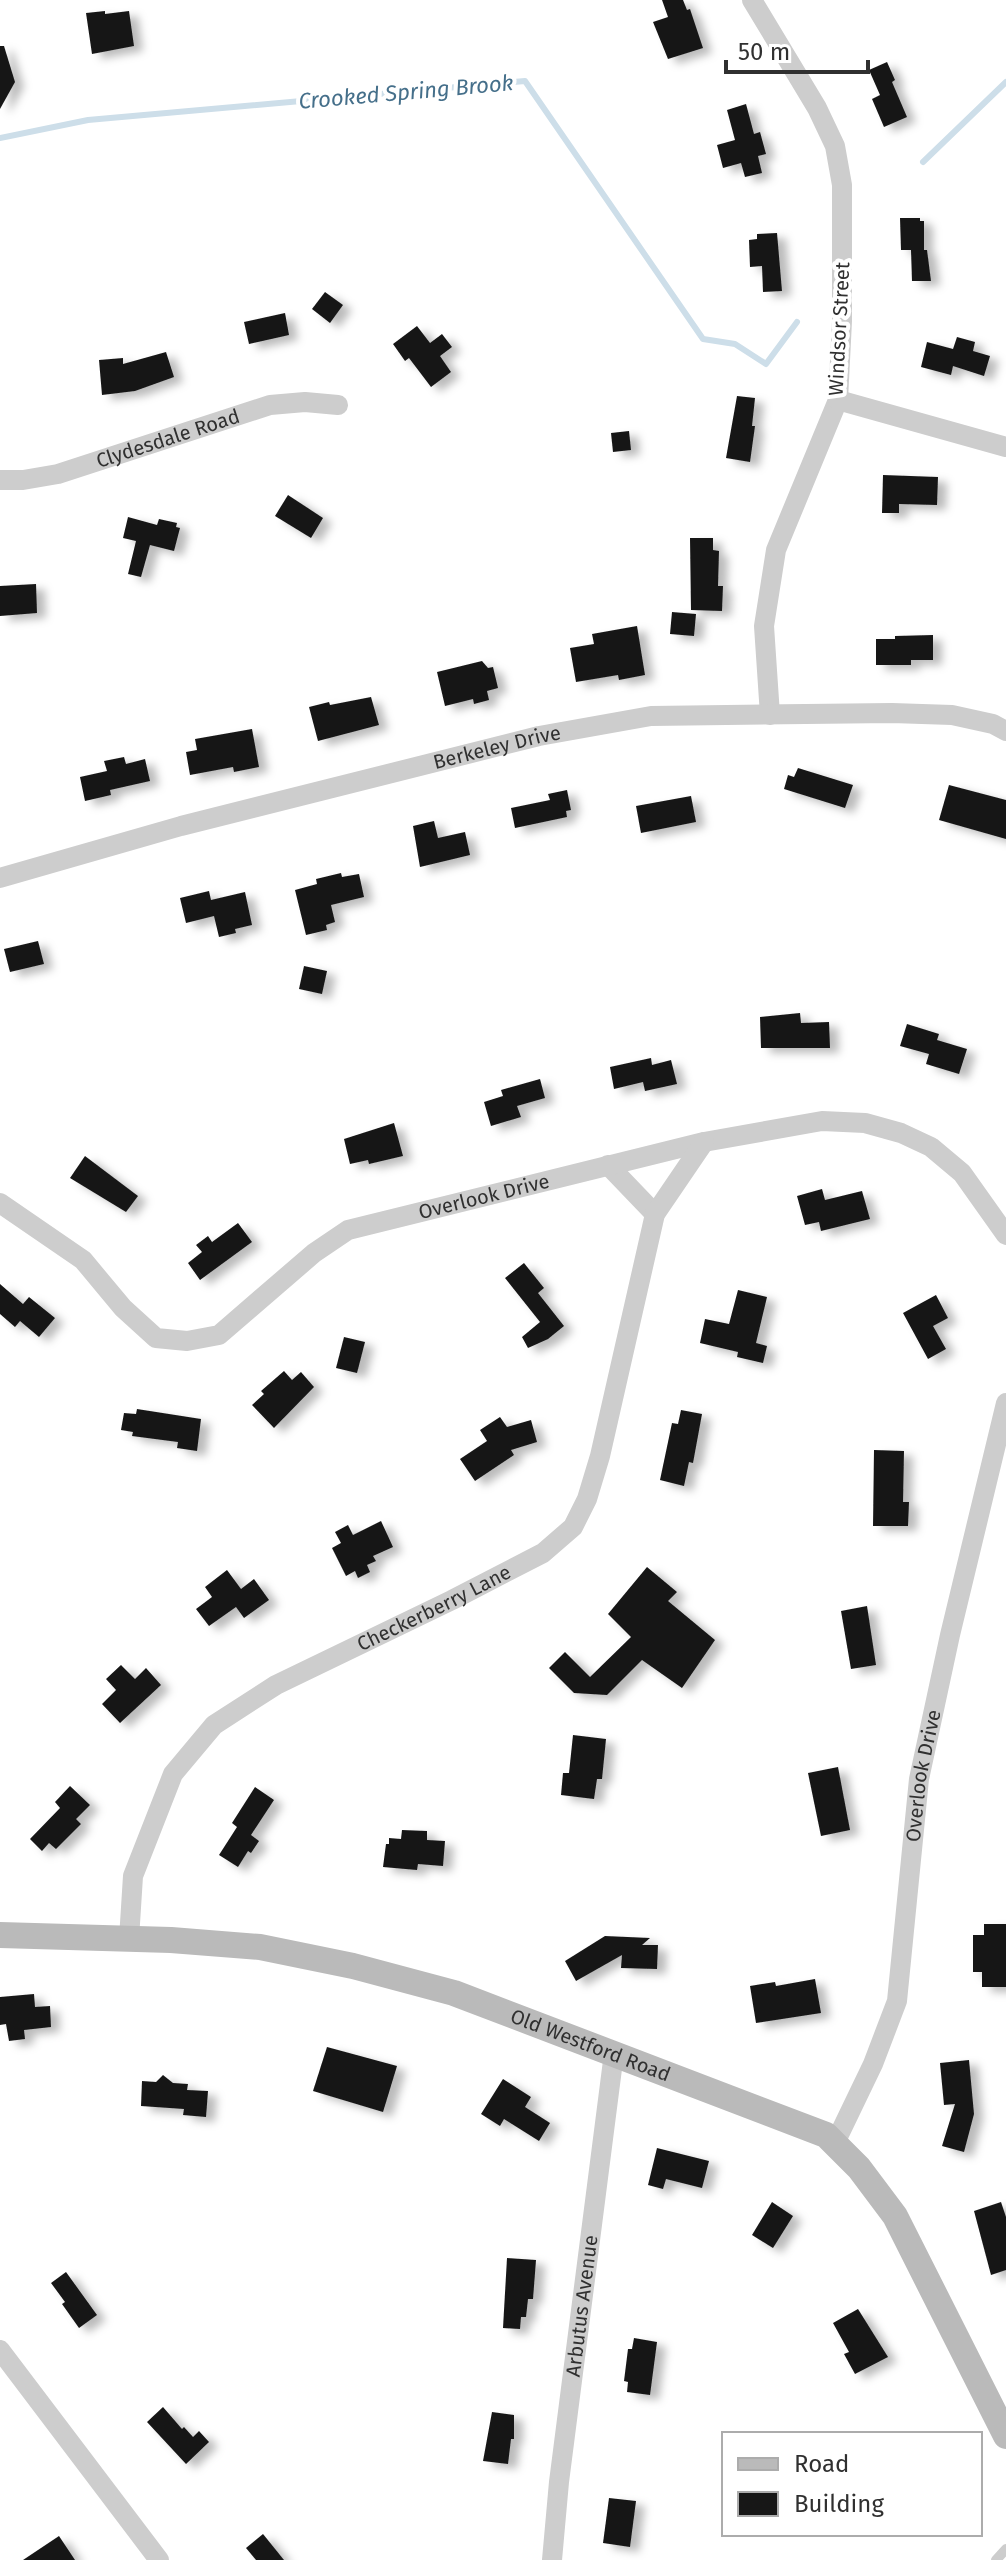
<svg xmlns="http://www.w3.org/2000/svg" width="1006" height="2560" viewBox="0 0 1006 2560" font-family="'Fira Sans',sans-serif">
  <defs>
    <filter id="shadow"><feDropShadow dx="9" dy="5" stdDeviation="4" flood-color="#0004"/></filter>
  </defs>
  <rect width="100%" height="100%" fill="#fff"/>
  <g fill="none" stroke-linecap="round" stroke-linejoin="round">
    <g stroke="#cddee9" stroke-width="6">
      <polyline points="0,138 88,120 525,81 703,339 735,344 766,364 797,322"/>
      <polyline points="923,162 1006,82"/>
    </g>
  </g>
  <g fill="#171717" filter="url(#shadow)">
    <polygon points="662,0 683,0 687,10 690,9 703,48 668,59 653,22 668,17"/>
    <polygon points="105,11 105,14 129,11 134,46 92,54 86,13"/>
    <polygon points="0,46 4,46 15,82 0,109"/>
    <polygon points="887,62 895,80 892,82 907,117 884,127 872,99 880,95 869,70"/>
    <polygon points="746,104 754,134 760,132 766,154 758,156 762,173 745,177 741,163 723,168 717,145 735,140 727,110"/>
    <polygon points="900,218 920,218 920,221 924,221 924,250 901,250"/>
    <polygon points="777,233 782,291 763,292 762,266 750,267 749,240 757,239 757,234"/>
    <polygon points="911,250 927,250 931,281 912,281"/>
    <polygon points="325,292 343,305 330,323 312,309"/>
    <polygon points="285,313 289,335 249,344 244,322"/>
    <polygon points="417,326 430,343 442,334 452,347 440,356 451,372 431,387 409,358 405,361 393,344"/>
    <polygon points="957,337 975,342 973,351 990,356 984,376 953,366 951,375 921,367 927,342 953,349"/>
    <polygon points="166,352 174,377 135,391 102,395 99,360 123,358 123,364"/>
    <polygon points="737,396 755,398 752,426 755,426 750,462 726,458"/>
    <polygon points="629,431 631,450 613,452 611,433"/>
    <polygon points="883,475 938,477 937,505 899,504 899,513 882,513"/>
    <polygon points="288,495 323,518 311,538 275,516"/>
    <polygon points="128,517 157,525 159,519 177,523 176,527 180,528 174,551 150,545 141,577 128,574 136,541 123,538"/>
    <polygon points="690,538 713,538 713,550 719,551 718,586 723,586 722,611 691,610"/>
    <polygon points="36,584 37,613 0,616 0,586"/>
    <polygon points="672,612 696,614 694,636 670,634"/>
    <polygon points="637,626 645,675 619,680 618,675 576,682 570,648 594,644 592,634"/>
    <polygon points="933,635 933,660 911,660 911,665 876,665 876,639 895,639 895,636"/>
    <polygon points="482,661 488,668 493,667 498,688 487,691 489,700 474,704 473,699 445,706 437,672"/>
    <polygon points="371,697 379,725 318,741 309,707 329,702 330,705"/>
    <polygon points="252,729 259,767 234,772 233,767 190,775 186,752 197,750 195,739"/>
    <polygon points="124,757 126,764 145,759 150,781 110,790 111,795 85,801 80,777 107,771 104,761"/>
    <polygon points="798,768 853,785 845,808 784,789 788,775 794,777"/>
    <polygon points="949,785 1006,800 1006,839 939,820"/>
    <polygon points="567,790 571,810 566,811 567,817 515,828 511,808 550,800 548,794"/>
    <polygon points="691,796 696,822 641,833 636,806"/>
    <polygon points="434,821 438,838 465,832 470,855 420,867 413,826"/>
    <polygon points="341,873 342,877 359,874 364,897 331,905 335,922 326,925 327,930 306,935 295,890 317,884 316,879"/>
    <polygon points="209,891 211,900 245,892 252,925 235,929 236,933 219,937 214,916 186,923 180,898"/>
    <polygon points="38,941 44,964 10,972 4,949"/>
    <polygon points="304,966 327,971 322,994 299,989"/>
    <polygon points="800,1013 801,1023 829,1022 830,1048 761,1048 760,1017"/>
    <polygon points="907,1024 939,1034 937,1040 967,1049 959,1074 926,1064 929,1054 900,1046"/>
    <polygon points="651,1058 652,1065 671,1060 677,1084 645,1091 643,1082 614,1089 610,1067"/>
    <polygon points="540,1079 545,1098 517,1106 521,1117 491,1126 484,1102 503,1096 501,1090"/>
    <polygon points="394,1123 403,1156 369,1164 368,1160 350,1164 344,1139"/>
    <polygon points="85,1156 138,1196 126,1212 70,1178"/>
    <polygon points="822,1189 825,1200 862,1191 870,1219 821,1231 819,1222 805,1225 797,1196"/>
    <polygon points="238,1223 252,1242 200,1280 188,1263 202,1252 196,1245 208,1236 212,1242"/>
    <polygon points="524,1263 544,1288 538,1293 564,1326 548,1339 528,1348 522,1337 540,1322 505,1278"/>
    <polygon points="0,1284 23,1304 29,1297 55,1318 39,1337 20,1321 15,1327 0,1314"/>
    <polygon points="738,1290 767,1297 756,1343 767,1346 763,1363 737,1357 738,1352 700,1343 705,1319 729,1324"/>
    <polygon points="936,1295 948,1318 933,1326 946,1349 928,1359 903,1313"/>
    <polygon points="344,1337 365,1342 357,1373 336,1368"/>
    <polygon points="284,1371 292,1380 301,1372 314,1387 274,1428 252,1405 264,1394 261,1391"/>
    <polygon points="137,1409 201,1419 197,1451 177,1448 178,1442 132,1436 133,1432 121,1430 124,1413 136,1414"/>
    <polygon points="681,1410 702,1414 693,1463 689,1462 684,1486 660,1480 672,1423 678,1424"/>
    <polygon points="500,1417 507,1427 531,1420 537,1442 511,1450 514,1455 475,1481 460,1459 487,1441 480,1430"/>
    <polygon points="874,1450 904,1451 903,1502 909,1502 908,1526 873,1526"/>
    <polygon points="381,1521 393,1547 373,1556 376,1561 367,1565 370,1572 358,1578 355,1571 346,1576 332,1548 341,1543 335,1532 348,1525 353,1535"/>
    <polygon points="647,1567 677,1592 668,1601 715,1640 682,1688 642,1660 607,1695 574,1693 549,1668 565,1652 590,1677 631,1637 608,1614"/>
    <polygon points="227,1570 241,1589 254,1579 269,1600 244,1618 236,1607 209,1626 196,1609 212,1597 205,1587"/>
    <polygon points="867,1606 876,1665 851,1669 841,1611"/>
    <polygon points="121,1665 135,1679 146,1668 161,1685 120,1723 102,1704 116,1690 106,1679"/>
    <polygon points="573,1735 606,1739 602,1779 597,1779 594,1799 561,1795 563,1773 569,1773"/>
    <polygon points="838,1767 850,1830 821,1836 808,1773"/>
    <polygon points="70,1786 90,1805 76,1819 81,1824 56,1849 49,1843 42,1851 30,1839 60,1808 55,1802"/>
    <polygon points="255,1787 274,1800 251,1835 259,1841 251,1853 248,1851 238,1867 219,1855 237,1827 232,1823"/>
    <polygon points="402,1830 427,1831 427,1840 445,1841 443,1866 418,1864 417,1870 383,1867 386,1844 389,1844 389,1838 401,1839"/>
    <polygon points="984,1924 1006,1924 1006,1987 982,1987 982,1972 973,1972 973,1935 984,1935"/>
    <polygon points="605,1936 650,1938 642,1945 658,1945 657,1969 621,1968 622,1955 576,1981 565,1961"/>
    <polygon points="815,1979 821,2013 756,2023 750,1986 775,1982 776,1986"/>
    <polygon points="34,1994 35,2007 50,2006 51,2027 24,2030 25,2039 9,2041 6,2024 0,2025 0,1997"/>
    <polygon points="327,2047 397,2066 383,2112 313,2091"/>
    <polygon points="969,2060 974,2114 964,2152 942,2146 955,2104 944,2105 940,2063"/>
    <polygon points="163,2075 173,2083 188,2084 187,2090 208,2091 206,2117 183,2115 184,2109 141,2106 142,2081 156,2082"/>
    <polygon points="503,2079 531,2097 525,2107 550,2123 539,2141 504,2119 500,2126 481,2114"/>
    <polygon points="657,2148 709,2161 702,2188 666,2179 663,2189 648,2185"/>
    <polygon points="772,2202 793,2216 773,2248 752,2235"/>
    <polygon points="1001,2202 1006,2217 1006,2270 991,2275 974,2211"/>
    <polygon points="507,2258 536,2260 533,2299 528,2299 526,2317 521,2317 520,2329 503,2328"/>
    <polygon points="66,2272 97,2315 79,2328 62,2304 65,2302 51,2283"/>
    <polygon points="858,2309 888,2357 855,2374 844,2354 849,2352 833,2323"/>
    <polygon points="634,2338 657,2342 650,2395 627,2392 628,2382 624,2381 628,2349 632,2349"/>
    <polygon points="163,2407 182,2429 184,2427 193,2437 199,2431 209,2442 186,2464 147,2422"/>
    <polygon points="492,2412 514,2415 514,2439 511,2439 508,2464 483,2461"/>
    <polygon points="609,2498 636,2501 630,2547 603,2543"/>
    <polygon points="263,2534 284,2560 256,2560 246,2548"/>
    <polygon points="59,2536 75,2560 23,2560"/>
  </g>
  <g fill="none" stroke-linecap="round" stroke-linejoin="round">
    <polyline stroke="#cdcdcd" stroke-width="10" points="996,2560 1006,2549"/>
    <g stroke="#cdcdcd" stroke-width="20">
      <polyline points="752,0 817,108 835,146 842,185 842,321 838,400 776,550 764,626 770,715"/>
      <polyline points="838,400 1006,447"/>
      <path id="s1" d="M0 480H23L58 474 270 405 305 402 338 405"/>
      <path id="s2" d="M0 878 181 826 539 736 651 716 892 713 952 715 993 724 1006 731"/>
      <polyline points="608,1165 655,1214"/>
      <path id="s3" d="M0 1203 83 1260 123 1308 156 1338 187 1341 219 1335 314 1253 348 1230 704 1142 822 1121 865 1123 901 1133 931 1147 962 1173 1006 1235"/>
      <path id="s4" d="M129 1939 133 1876 173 1774 214 1725 276 1685 452 1600 543 1553 573 1527 587 1499 600 1456 655 1214 704 1142"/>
      <path id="s5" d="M835 2143 873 2064 897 2001 919 1779 950 1635 1006 1403"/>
      <polyline points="0,2350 159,2560"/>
      <path id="s6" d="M552 2560 559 2482 614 2053"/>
    </g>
    <path stroke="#bababa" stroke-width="26" id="s7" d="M0 1935 171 1940 260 1947 353 1966 454 1993 826 2135 859 2168 895 2216 1006 2436"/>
  </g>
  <g text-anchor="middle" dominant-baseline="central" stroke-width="8" stroke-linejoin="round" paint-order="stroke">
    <g font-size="20" fill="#303030" stroke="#fff">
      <text transform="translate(839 329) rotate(-87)">Windsor Street</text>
      <text stroke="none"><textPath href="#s1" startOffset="174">Clydesdale Road</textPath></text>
      <text stroke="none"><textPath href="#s2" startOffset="514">Berkeley Drive</textPath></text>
      <text stroke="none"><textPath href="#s3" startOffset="578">Overlook Drive</textPath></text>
      <text stroke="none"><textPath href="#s4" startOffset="486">Checkerberry Lane</textPath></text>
      <text stroke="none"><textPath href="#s5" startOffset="382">Overlook Drive</textPath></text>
      <text stroke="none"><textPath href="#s7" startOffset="606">Old Westford Road</textPath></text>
      <text stroke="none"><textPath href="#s6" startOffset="256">Arbutus Avenue</textPath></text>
    </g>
    <g font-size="22" font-style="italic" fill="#456f8a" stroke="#fff">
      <text transform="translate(406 92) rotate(-5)">Crooked Spring Brook</text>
    </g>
  </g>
  <rect x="722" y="2432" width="260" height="104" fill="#ffffff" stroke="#acacac" stroke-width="2"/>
  <rect x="738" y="2458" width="40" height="12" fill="#bababa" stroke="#acacac" stroke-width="2"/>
  <text x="794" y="2472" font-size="24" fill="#303030">Road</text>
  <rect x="738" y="2492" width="40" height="24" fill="#171717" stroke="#acacac" stroke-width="2"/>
  <text x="794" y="2512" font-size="24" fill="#303030">Building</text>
  <path d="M726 60v12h142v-12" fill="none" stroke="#303030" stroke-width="4"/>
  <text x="738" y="60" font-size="24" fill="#303030" stroke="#ffffff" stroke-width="6" paint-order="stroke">50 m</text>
</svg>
